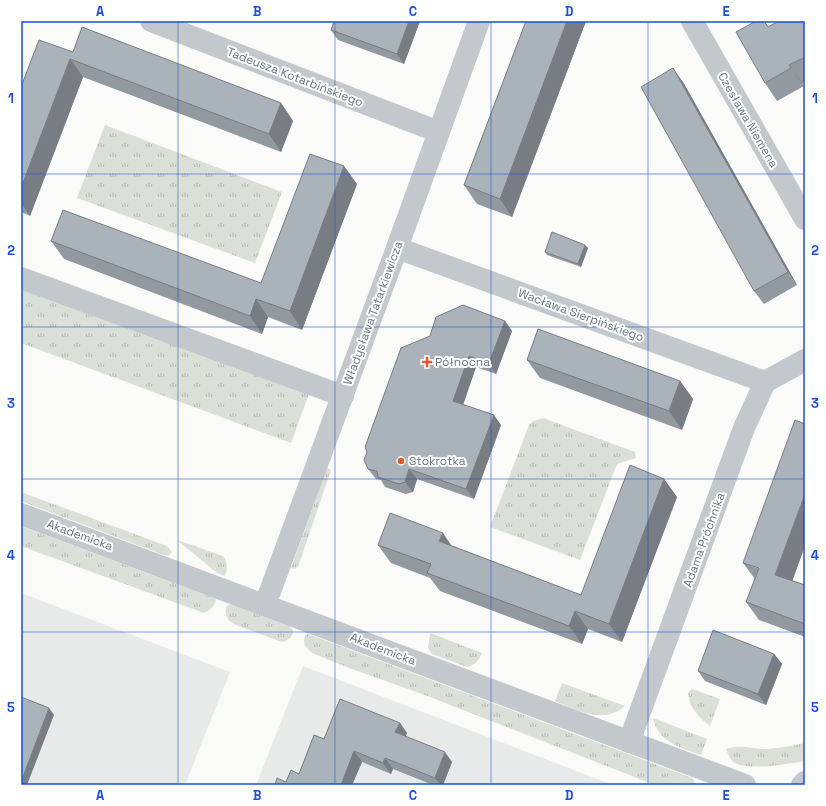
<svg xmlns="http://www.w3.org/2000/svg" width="826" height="806" viewBox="0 0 826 806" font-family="'Space Grotesk',sans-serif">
  <defs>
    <pattern id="grass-tufts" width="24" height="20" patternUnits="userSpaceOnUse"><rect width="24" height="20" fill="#dadfd7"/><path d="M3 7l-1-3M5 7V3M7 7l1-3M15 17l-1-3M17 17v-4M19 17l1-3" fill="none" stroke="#b4b9b4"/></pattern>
  </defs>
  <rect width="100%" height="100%" fill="#fafaf8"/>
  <g fill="#e8e9e9">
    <polygon points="21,593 230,672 185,785 21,785"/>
    <polygon points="303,666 613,785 256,785"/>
  </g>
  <g fill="url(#grass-tufts)">
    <polygon points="105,125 282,192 255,263 77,198"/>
    <polygon points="21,288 309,394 291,443 21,343"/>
    <polygon points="543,418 635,452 636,458 617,464 580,560 490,527 529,425 533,421"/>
    <polygon points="327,468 331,470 298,567 294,569 291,568"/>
    <polygon points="21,492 167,546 172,552 169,555 164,555 21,501"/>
    <path d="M21 526 214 598 216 600C214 607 210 610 204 613L21 546Z"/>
    <path d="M177 540 223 556C228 562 227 569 225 576L217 573Z"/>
    <path d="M231 604 289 626 293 630C294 636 288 641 282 642L236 625C227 621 225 616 226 607Z"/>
    <path d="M430 633 482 653C479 660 474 666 467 667L432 654 428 648Z"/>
    <polygon points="308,634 692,778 694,780 694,785 655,785 422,694 349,668 312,653 305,646 304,641 305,636"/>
    <path d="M562 683 625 706C604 725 576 710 555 701Z"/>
    <path d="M692 689 720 699 710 726C699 718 689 707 688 693Z"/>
    <path d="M653 718 707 739 701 755C681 748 658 742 653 718Z"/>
    <path d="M805 743V761C788 764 753 770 737 764 731 762 728 754 726 749 739 744 754 749 767 749 780 748 793 746 805 743Z"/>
  </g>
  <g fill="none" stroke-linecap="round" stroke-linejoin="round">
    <g stroke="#c3c8cc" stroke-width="22">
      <polyline points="151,21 439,132"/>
      <polyline points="692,21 805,219"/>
      <polyline points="397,248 765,382"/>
      <polyline points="21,278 343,396"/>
      <polyline points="21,514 745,785"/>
      <polyline points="265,605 397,248 479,21"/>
      <polyline points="629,742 744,428 765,382 805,360"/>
      <polyline points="802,785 805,782"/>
    </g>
  </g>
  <g fill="#929a9f">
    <polygon points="420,21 404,64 338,40 331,30"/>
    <polygon points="526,21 586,21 512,217 477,204 464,185"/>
    <polygon points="756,21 764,21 768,27 805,21 805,82 802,84 804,86 777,101 765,83"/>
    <polygon points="73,52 281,103 293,121 281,152 83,77 30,216 21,212 21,87"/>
    <polygon points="683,82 797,285 764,304 754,291"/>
    <polygon points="357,184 302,330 268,317 262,334 64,259 51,241 261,283"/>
    <polygon points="588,248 581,267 547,255 545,252"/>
    <polygon points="505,321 512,331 496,374 476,367 463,404 501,425 474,499 417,479 413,492 406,494 385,487 381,480 376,479 368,469 367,452"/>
    <polygon points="527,360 680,381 693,399 682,430 540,378"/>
    <polygon points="664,479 677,497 622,642 588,629 582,644 440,591 430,578 391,563 378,545 452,546 581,595"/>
    <polygon points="743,563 805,585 805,637 759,620 746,602 755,579"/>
    <polygon points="774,654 782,664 766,705 705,681 698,671"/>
    <polygon points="400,723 407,733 405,736 452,762 443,785 433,785 393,769 391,774 362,762 352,785 275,785 286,782 299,774"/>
  </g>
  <g fill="#777d82">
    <polygon points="409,21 420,21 404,64 397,54"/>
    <polygon points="567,21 586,21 512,217 500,199"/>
    <polygon points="70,59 83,77 30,216 21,203 21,188"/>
    <polygon points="789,65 802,84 804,86 791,68"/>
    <polygon points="673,68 683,82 797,285 788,272"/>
    <polygon points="281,103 293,121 281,152 269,134"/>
    <polygon points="344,166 357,184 302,330 290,311"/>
    <polygon points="585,245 588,248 581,267 578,264"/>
    <polygon points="256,299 268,317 262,334 250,316"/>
    <polygon points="505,321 512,331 496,374 489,363"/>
    <polygon points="469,356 476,367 461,411 453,401"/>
    <polygon points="680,381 693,399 682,430 669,411"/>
    <polygon points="494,415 501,425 474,499 466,489"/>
    <polygon points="409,469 417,479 413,492 405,482"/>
    <polygon points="664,479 677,497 622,642 609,624"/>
    <polygon points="805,494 805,546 788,593 775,575"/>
    <polygon points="443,533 455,551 439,541"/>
    <polygon points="575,611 588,629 582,644 569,626"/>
    <polygon points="774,654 782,664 766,705 758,694"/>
    <polygon points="49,708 54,715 27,785 21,785 21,782"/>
    <polygon points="400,723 407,733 403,743 395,732"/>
    <polygon points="354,751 362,762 352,785 341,785"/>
    <polygon points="445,752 452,762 443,785 440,785 435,778"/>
    <polygon points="385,758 393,769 391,774 383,763"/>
  </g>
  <g fill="#aab3b9" stroke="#777d82">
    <polygon points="334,21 409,21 397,54 331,30"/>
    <polygon points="526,21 567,21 500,199 464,185"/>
    <polygon points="756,21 764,21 768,27 779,21 805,21 805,57 789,65 791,68 765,83 736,32"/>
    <polygon points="82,27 281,103 269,134 70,59 21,188 21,87 39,40 73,52"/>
    <polygon points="673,68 788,272 754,291 641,87"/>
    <polygon points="310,154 344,166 290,311 256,299 250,316 51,241 63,210 261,283"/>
    <polygon points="552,232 585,245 578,264 545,252"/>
    <polygon points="463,305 505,321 489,363 469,356 453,401 494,415 466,489 409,469 405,482 399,484 378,477 377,471 368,469 364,460 367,452 365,447 401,348 430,336 436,317"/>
    <polygon points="538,329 680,381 669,411 527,360"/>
    <polygon points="795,420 805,424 805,494 775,575 805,585 805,624 746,602 759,568 743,563"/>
    <polygon points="630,465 664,479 609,624 575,611 569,626 427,573 431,564 378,545 390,513 443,533 439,541 581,595"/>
    <polygon points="713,630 774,654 758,694 698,671"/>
    <polygon points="21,697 49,708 21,782"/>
    <polygon points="340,699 400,723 395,732 445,752 435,778 385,758 383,763 354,751 341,785 275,785 277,778 286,782 291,770 299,774 314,735 324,739"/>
  </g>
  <path fill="none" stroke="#1d4ed8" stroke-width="1" stroke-opacity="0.55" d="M178 21V785M335 21V785M491 21V785M648 21V785M21 174H805M21 327H805M21 479H805M21 632H805"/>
  <g fill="#e4572e" stroke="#fff" stroke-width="1.5">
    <path d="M425 356h4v4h4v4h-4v4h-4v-4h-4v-4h4z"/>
    <circle cx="401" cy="461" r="4"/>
  </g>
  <g text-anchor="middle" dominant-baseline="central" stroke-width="4" stroke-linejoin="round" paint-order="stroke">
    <g font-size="12" fill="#657683" stroke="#fff">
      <text transform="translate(295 77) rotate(21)">Tadeusza Kotarbińskiego</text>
      <text transform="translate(748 120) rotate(60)">Czesława Niemena</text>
      <text transform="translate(373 313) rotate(-70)">Władysława Tatarkiewicza</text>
      <text transform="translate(581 315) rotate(20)">Wacława Sierpińskiego</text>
      <text transform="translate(80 535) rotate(20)">Akademicka</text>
      <text transform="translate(704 540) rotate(-70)">Adama Próchnika</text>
      <text transform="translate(383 649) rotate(21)">Akademicka</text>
    </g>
    <g font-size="12" fill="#657683" stroke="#fff" text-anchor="start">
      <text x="435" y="362">Północna</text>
      <text x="409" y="461">Stokrotka</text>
    </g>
  </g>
  <rect width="826" height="806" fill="none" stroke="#ffffff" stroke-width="44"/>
  <rect x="22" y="22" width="782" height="762" fill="none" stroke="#1d4ed8" stroke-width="1.5"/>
  <g font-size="13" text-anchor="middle" font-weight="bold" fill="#1d4ed8">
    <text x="100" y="16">A</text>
    <text x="257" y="16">B</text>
    <text x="413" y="16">C</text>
    <text x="569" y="16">D</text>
    <text x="726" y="16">E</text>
    <text x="11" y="103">1</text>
    <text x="815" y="103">1</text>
    <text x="11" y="255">2</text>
    <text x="815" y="255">2</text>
    <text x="11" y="408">3</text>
    <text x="815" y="408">3</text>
    <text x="11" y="560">4</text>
    <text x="815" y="560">4</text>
    <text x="11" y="712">5</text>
    <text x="815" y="712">5</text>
    <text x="100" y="800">A</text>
    <text x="257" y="800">B</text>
    <text x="413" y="800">C</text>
    <text x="569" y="800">D</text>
    <text x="726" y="800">E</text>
  </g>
</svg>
